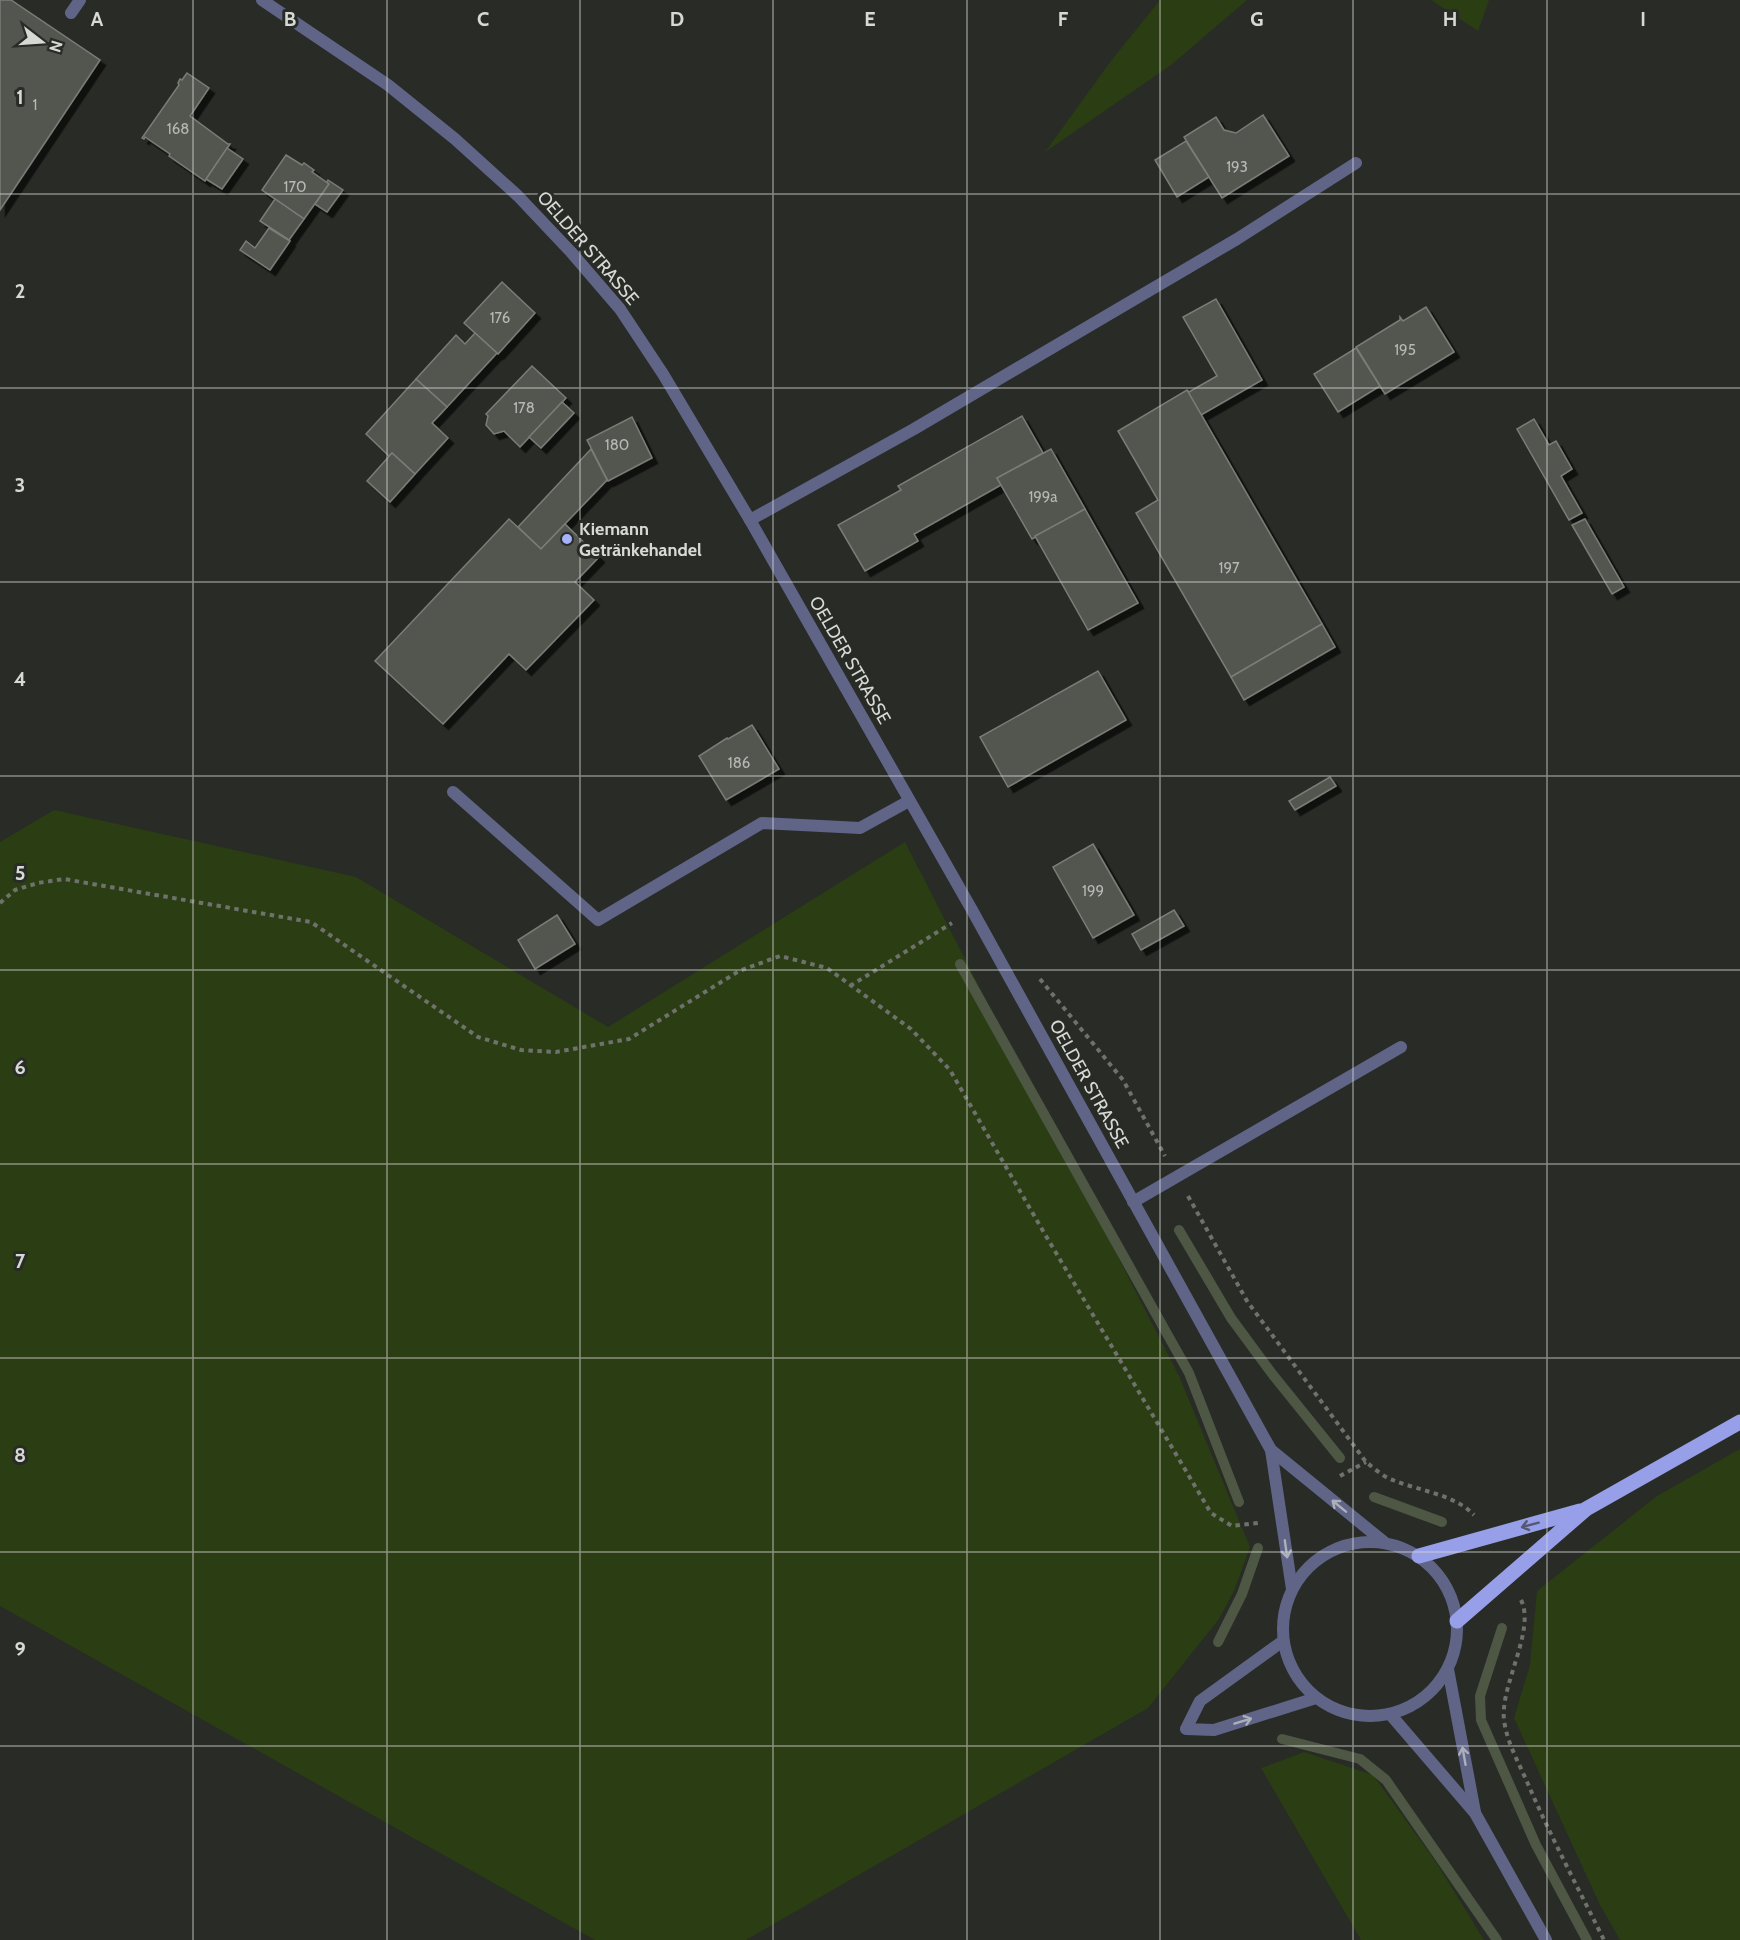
<svg xmlns="http://www.w3.org/2000/svg" width="1740" height="1940" viewBox="0 0 1740 1940" font-family="Cabin,sans-serif">
  <defs>
    <filter id="shadow"><feDropShadow dx="5.5" dy="5.5" stdDeviation="0" flood-color="#0009"/></filter>
  </defs>
  <rect width="100%" height="100%" fill="#282b26"/>
  <g fill="#2b3d13">
    <polygon points="1160,0 1247,0 1171,65 1045,152 1111,61"/>
    <polygon points="1431,0 1489,0 1478,31"/>
    <polygon points="54,810 356,877 608,1027 905,842 1179,1376 1250,1547 1234,1591 1219,1619 1148,1708 746,1940 595,1940 0,1606 0,842"/>
    <polygon points="1740,1449 1740,1940 1620,1940 1600,1905 1514,1718 1530,1665 1537,1591 1657,1496"/>
    <polygon points="1304,1752 1373,1775 1436,1862 1484,1940 1361,1940 1261,1768"/>
  </g>
  <g fill="none" stroke-linecap="round" stroke-linejoin="round">
    <g stroke="#4e5743" stroke-width="10">
      <polyline points="960,964 1189,1373 1239,1502"/>
      <polyline points="1179,1230 1231,1318 1273,1375 1340,1458"/>
      <polyline points="1374,1497 1442,1522"/>
      <polyline points="1502,1628 1480,1696 1481,1720 1536,1845 1587,1940"/>
      <polyline points="1218,1642 1242,1594 1258,1548"/>
      <polyline points="1282,1739 1360,1759 1386,1780 1497,1940"/>
    </g>
  </g>
  <g fill="#535650" stroke="#7a7d77" stroke-width="1.5" filter="url(#shadow)">
    <polygon points="0,0 11,0 100,60 0,210"/>
    <polygon points="187,73 209,88 190,116 228,144 230,144 205,181 169,156 170,154 145,137 144,139 142,138 179,85 178,83 180,79 182,80"/>
    <polygon points="1263,115 1289,156 1222,198 1184,137 1216,117 1224,130 1236,133"/>
    <polygon points="1186,141 1209,177 1177,197 1155,160"/>
    <polygon points="227,148 243,159 222,189 206,179"/>
    <polygon points="286,155 302,165 304,163 314,170 312,172 329,184 304,219 262,190"/>
    <polygon points="328,180 343,190 327,212 315,204 329,184 327,182"/>
    <polygon points="275,199 304,219 289,240 260,221"/>
    <polygon points="269,228 290,241 270,270 240,250 246,241 255,248"/>
    <polygon points="502,282 535,313 498,354 464,323"/>
    <polygon points="1216,299 1262,380 1201,415 1187,390 1189,392 1217,376 1183,317"/>
    <polygon points="1426,307 1454,352 1385,394 1356,347 1400,320 1400,317 1403,321"/>
    <polygon points="475,333 497,353 447,407 416,379 456,335 465,344"/>
    <polygon points="1356,348 1380,386 1338,412 1314,374"/>
    <polygon points="532,366 566,398 520,447 504,431 494,434 486,425 488,416 486,414"/>
    <polygon points="416,379 447,407 432,423 448,438 415,474 392,453 389,456 366,434"/>
    <polygon points="1187,390 1322,624 1231,677 1136,513 1158,500 1118,431"/>
    <polygon points="562,402 574,413 541,448 529,437"/>
    <polygon points="1022,416 1043,453 997,478 1001,485 914,534 918,541 865,571 838,525 901,490 898,486"/>
    <polygon points="632,417 652,458 608,481 587,440"/>
    <polygon points="1534,419 1549,445 1556,441 1572,469 1561,476 1582,513 1569,520 1517,429"/>
    <polygon points="591,449 607,480 541,549 518,527"/>
    <polygon points="1051,449 1085,509 1032,539 997,478"/>
    <polygon points="392,453 415,474 390,502 367,481"/>
    <polygon points="1085,509 1138,603 1088,630 1035,536"/>
    <polygon points="509,519 541,549 565,524 599,557 575,582 594,600 526,670 509,654 443,724 375,661"/>
    <polygon points="1585,519 1624,587 1612,594 1572,525"/>
    <polygon points="1322,624 1335,647 1244,700 1231,677"/>
    <polygon points="1098,671 1126,720 1008,787 980,737"/>
    <polygon points="752,725 779,769 726,800 699,756 727,738 728,739"/>
    <polygon points="1330,777 1336,786 1295,810 1289,801"/>
    <polygon points="1093,844 1134,915 1093,938 1053,867"/>
    <polygon points="1174,910 1184,926 1141,950 1132,934"/>
    <polygon points="557,915 575,944 535,969 518,940"/>
  </g>
  <g fill="none" stroke-linecap="round" stroke-linejoin="round">
    <g stroke="#6e716c" stroke-width="4" stroke-dasharray="4.5 4.5" stroke-linecap="butt">
      <polyline points="0,903 15,890 38,883 64,879 311,922 478,1037 521,1050 556,1052 629,1039 739,971 780,956 827,968 911,1029 950,1070 1043,1231 1211,1513 1232,1526 1258,1523"/>
      <polyline points="1040,979 1123,1080 1165,1156"/>
      <polyline points="850,986 952,923"/>
      <path d="M1188 1196 1247 1301 1366 1462C1374 1468 1383 1477 1393 1480 1419 1491 1454 1494 1474 1515"/>
      <polyline points="1340,1476 1366,1462"/>
      <path d="M1521 1600C1536 1630 1500 1685 1504 1720 1507 1743 1519 1763 1528 1784 1551 1837 1578 1888 1604 1940"/>
    </g>
    <g stroke="#606588" stroke-width="12">
      <polyline points="71,13 80,0"/>
      <polyline points="750,520 914,429 1237,239 1356,163"/>
      <polyline points="453,792 598,920 762,823 860,828 909,801"/>
      <polyline points="1133,1202 1401,1047"/>
    </g>
    <polyline stroke="#606588" stroke-width="12" points="1283,1641 1200,1701 1186,1729 1214,1730 1316,1698"/>
    <g stroke="#606588" stroke-width="12">
      <polyline points="262,0 388,85 455,139 518,196 571,252 620,309 663,374 750,520 972,910 1271,1450 1292,1589"/>
      <polyline points="1271,1450 1384,1542"/>
      <circle cx="1370" cy="1629" r="87"/>
      <polyline points="1448,1669 1475,1812"/>
      <polyline points="1390,1714 1475,1813 1546,1940"/>
    </g>
    <g stroke="#969fe7" stroke-width="15">
      <polyline points="1419,1556 1580,1511"/>
      <polyline points="1457,1621 1586,1509 1740,1422"/>
    </g>
  </g>
  <defs><path id="oneway-shaft" d="M-6 0H5M1.5-3L5.5 0L1.5 3" fill="none" stroke-width="1.6" stroke-linecap="round" stroke-linejoin="round" transform="scale(1.5)"/></defs>
  <g stroke="#adb0ba">
    <use href="#oneway-shaft" transform="translate(1339 1506) rotate(-141)"/>
    <use href="#oneway-shaft" transform="translate(1286 1549) rotate(82)"/>
    <use href="#oneway-shaft" transform="translate(1243 1721) rotate(-17)"/>
    <use href="#oneway-shaft" transform="translate(1464 1756) rotate(-100)"/>
  </g>
  <use stroke="#545973" href="#oneway-shaft" transform="translate(1530 1525) rotate(165)"/>
  <path fill="none" stroke="#d7d9d5" stroke-width="1.5" stroke-opacity="0.55" d="M193 0V1940M387 0V1940M580 0V1940M773 0V1940M967 0V1940M1160 0V1940M1353 0V1940M1547 0V1940M0 194H1740M0 388H1740M0 582H1740M0 776H1740M0 970H1740M0 1164H1740M0 1358H1740M0 1552H1740M0 1746H1740"/>
  <circle fill="#a7b1fc" stroke="#282b26" stroke-width="2" cx="567" cy="539" r="6"/>
  <g text-anchor="middle" dominant-baseline="central" stroke-width="6" stroke-linejoin="round" paint-order="stroke">
    <g font-size="15" fill="#b6b8b4">
      <text x="35" y="105">1</text>
      <text x="178" y="129">168</text>
      <text x="1237" y="167">193</text>
      <text x="295" y="187">170</text>
      <text x="500" y="318">176</text>
      <text x="1405" y="350">195</text>
      <text x="524" y="408">178</text>
      <text x="617" y="445">180</text>
      <text x="1043" y="497">199a</text>
      <text x="1229" y="568">197</text>
      <text x="739" y="763">186</text>
      <text x="1093" y="891">199</text>
    </g>
    <g font-size="18" fill="#d7d9d5" stroke="#282b26">
      <text transform="translate(588 248) rotate(49)">OELDER STRASSE</text>
      <text transform="translate(850 660) rotate(60)">OELDER STRASSE</text>
      <text transform="translate(1089 1084) rotate(61)">OELDER STRASSE</text>
    </g>
    <g font-size="18" font-weight="bold" fill="#d7d9d5" stroke="#282b26" text-anchor="start">
      <text x="579" y="529">Kiemann<tspan x="579" dy="21">Getränkehandel</tspan></text>
    </g>
  </g>
  <g font-size="20" text-anchor="middle" font-weight="bold" fill="#d7d9d5" stroke="#282b26" stroke-width="6" stroke-linejoin="round" paint-order="stroke">
    <text x="97" y="26">A</text>
    <text x="290" y="26">B</text>
    <text x="483" y="26">C</text>
    <text x="677" y="26">D</text>
    <text x="870" y="26">E</text>
    <text x="1063" y="26">F</text>
    <text x="1257" y="26">G</text>
    <text x="1450" y="26">H</text>
    <text x="1643" y="26">I</text>
    <text x="20" y="104">1</text>
    <text x="20" y="298">2</text>
    <text x="20" y="492">3</text>
    <text x="20" y="686">4</text>
    <text x="20" y="880">5</text>
    <text x="20" y="1074">6</text>
    <text x="20" y="1268">7</text>
    <text x="20" y="1462">8</text>
    <text x="20" y="1656">9</text>
  </g>
  <g transform="translate(42 42) rotate(107)" stroke="#282b26" stroke-width="4.5" paint-order="stroke">
  <path d="M0-4.5L10 22L0 15L-10 22Z" fill="#d7d9d5"/>
  <text y="-9" font-size="16" font-weight="bold" text-anchor="middle" fill="#d7d9d5">N</text>
  </g>
</svg>
